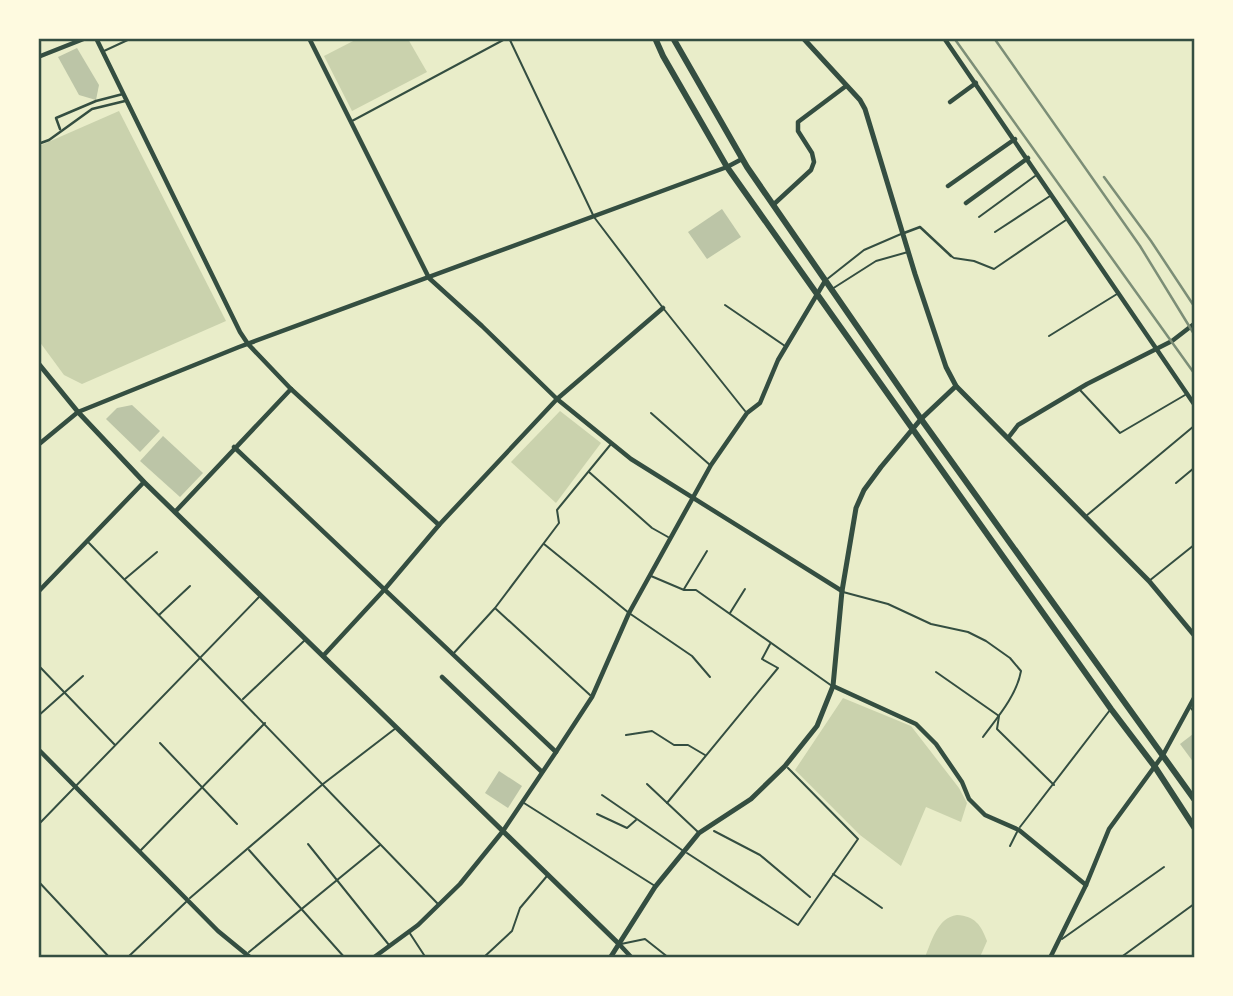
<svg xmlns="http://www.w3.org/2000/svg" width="1233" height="996" viewBox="0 0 1233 996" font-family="Merriweather,serif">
  <rect width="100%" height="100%" fill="#e9edc9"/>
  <g fill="#cad2ad">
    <polygon points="357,39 408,39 427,72 352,111 324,56"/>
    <polygon points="119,111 226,321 82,384 64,375 39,341 39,146"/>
    <polygon points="560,411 601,443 556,503 511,462"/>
    <polygon points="843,698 911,726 959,788 967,803 961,822 926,807 901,866 860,835 795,770"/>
    <path d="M957 915C975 916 981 925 987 941L980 957H925C932 941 937 918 957 915Z"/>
  </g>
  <g fill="#bcc5a7">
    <polygon points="77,48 99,85 96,100 79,95 58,57"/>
    <polygon points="722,209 741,237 707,259 688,232"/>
    <polygon points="132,405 160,431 140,452 106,419 117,408"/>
    <polygon points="163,436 203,473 180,497 140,461"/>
    <polygon points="1193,734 1194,736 1194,763 1180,744"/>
    <polygon points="499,771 522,786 508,808 485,793"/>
  </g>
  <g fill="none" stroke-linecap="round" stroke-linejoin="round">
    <polyline stroke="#344e41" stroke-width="2" points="714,831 760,855 810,897"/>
    <g stroke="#344e41" stroke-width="2">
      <polyline points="509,38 594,217 663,308 745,411"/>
      <polyline points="526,38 527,38"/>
      <polyline points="104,51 132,38"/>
      <polyline points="352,121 507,38"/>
      <polyline points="979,217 1035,176"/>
      <polyline points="995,232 1050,196"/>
      <polyline points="951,256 954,258 974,261 994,269 1066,220"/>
      <polyline points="826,280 864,250 901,234"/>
      <polyline points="832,289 876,261 908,252"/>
      <polyline points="725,305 785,346"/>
      <polyline points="1049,336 1117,294"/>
      <polyline points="1080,390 1120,433 1185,395"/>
      <polyline points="651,413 710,465"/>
      <polyline points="589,472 652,528 668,537"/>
      <polyline points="1176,483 1194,468"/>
      <polyline points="1086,516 1194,426"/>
      <polyline points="89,543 438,904"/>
      <polyline points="544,544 629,613 692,656 710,677"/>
      <polyline points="651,576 684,590 696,590 832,686"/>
      <polyline points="125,579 157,552"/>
      <polyline points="1149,581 1194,545"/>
      <polyline points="684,589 707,551"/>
      <path d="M843 592 888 604 931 624 968 632 986 641 1010 658 1021 671C1017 695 997 718 983 737"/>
      <polyline points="496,609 590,695"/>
      <polyline points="730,613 745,589"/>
      <polyline points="159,615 190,586"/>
      <polyline points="453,654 495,608 559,523 557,510 611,444"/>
      <polyline points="38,665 115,745"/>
      <polyline points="936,672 999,716 997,729 1054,785"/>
      <polyline points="243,699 305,640"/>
      <polyline points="1190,707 1194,712"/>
      <polyline points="38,716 83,676"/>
      <polyline points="626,735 652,731 674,745 688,745 705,755"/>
      <polyline points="160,743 237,824"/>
      <polyline points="647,784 698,832"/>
      <polyline points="602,795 682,850"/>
      <polyline points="524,803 655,886"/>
      <polyline points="667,803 778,668 762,659 770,644"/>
      <polyline points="597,814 627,828 636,820"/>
      <polyline points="38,825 259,597"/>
      <polyline points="1020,827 1110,710"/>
      <polyline points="308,844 389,945"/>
      <polyline points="1010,846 1017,832"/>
      <polyline points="249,850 345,958"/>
      <polyline points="140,851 265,723"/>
      <polyline points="687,853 798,925 858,839 788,768"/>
      <polyline points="833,874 882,908"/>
      <polyline points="38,881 110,958"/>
      <polyline points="190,898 323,784 396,728"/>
      <polyline points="409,932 426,958"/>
      <polyline points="1062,939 1164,867"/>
      <polyline points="621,944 645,939 669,958"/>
      <polyline points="249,952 380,845"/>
      <polyline points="127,958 186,902"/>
      <polyline points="483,958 512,931 520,908 547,876"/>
      <polyline points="1120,958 1194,904"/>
    </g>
    <g stroke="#344e41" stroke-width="2.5">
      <polyline points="60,129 56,118 96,101 123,94"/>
      <polyline points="38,144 49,140 92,109 125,101"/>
      <polyline points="904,233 920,227 951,256"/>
    </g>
    <g stroke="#344e41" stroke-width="4.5">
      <polyline points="96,38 240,332 248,344 291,389 439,525"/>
      <polyline points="309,38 429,278 482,326 557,399 631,459 842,591"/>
      <polyline points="944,38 1194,404"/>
      <polyline points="38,57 86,38"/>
      <polyline points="950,102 976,83"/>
      <polyline points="948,186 1015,139"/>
      <polyline points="966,203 1028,158"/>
      <polyline points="773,205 811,170 814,162 812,153 798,131 798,122 846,86"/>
      <polyline points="1008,438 1018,425 1087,384 1172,341 1194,324"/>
      <polyline points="38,445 78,412 239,347 727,167 742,159"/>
      <polyline points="234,447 556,752"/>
      <polyline points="175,512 291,389"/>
      <polyline points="38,592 144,482"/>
      <polyline points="323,656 384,590 439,525 557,399 663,308"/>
      <polyline points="442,677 542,772"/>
      <polyline points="833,686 916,724 936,744 962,782 969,799 985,815 1019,830 1086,885"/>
      <polyline points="38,749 218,931 251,958"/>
      <polyline points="619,944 632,958"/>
      <polyline points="373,958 418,925 460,884 503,831 556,752 592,697 629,613 711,465 747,413 760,403 778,360 825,281"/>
      <polyline points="1050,958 1086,885 1109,829 1163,755 1194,698"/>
    </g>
    <g stroke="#344e41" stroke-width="5">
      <polyline points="803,38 860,100 865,109 915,274 946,367 956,386 1149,581 1194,635"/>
      <polyline points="38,363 78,412 144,482 619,944"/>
      <polyline points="610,958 655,887 699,833 751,799 785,766 817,726 833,686 842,591 856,508 864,490 881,467 921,419 956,386"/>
    </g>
    <g stroke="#344e41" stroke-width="6">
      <polyline points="655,38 663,56 727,167 1111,709 1155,767 1194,827"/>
      <polyline points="673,38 747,167 921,419 1194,799"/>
    </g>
    <g stroke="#7c8e77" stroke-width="2.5">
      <polyline points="954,38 1194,373"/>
      <polyline points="994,38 1140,246 1194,334"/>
      <polyline points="1104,177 1151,241 1194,306"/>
    </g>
  </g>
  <rect width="1233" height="996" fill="none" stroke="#fefae0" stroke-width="80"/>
  <rect x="40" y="40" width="1153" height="916" fill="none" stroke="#344e41" stroke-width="2.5"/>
</svg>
